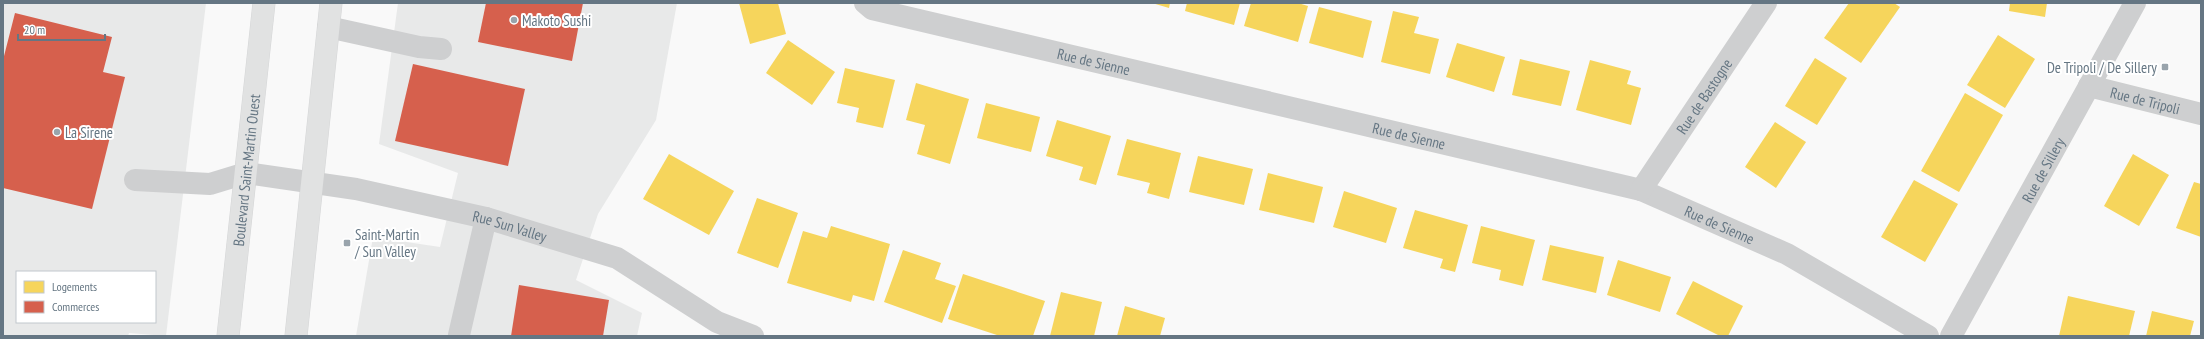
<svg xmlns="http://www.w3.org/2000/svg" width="2204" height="339" viewBox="0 0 2204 339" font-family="'PT Sans Narrow',sans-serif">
  <rect width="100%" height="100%" fill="#f9f9f9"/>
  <g fill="#e8e9e9" fill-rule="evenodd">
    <path d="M3 3H206L166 336 129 333 128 336H3ZM17 272H155V322H17Z"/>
    <polygon points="398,3 677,3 656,120 598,214 576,280 642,313 637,336 356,336 373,237 440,247 458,173 379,144"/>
  </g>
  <g fill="#f6d55c">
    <polygon points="739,3 778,3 786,34 750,44"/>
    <polygon points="1152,3 1170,3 1169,8"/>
    <polygon points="1187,3 1240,3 1234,25 1185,11"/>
    <polygon points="1251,3 1298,3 1308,6 1298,42 1244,26"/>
    <polygon points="1849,3 1894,3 1900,7 1861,63 1824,38"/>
    <polygon points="2010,3 2047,3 2045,17 2009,11"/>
    <polygon points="1319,7 1372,21 1363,58 1309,43"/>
    <polygon points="1393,11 1419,17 1414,33 1439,39 1430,74 1381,62"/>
    <polygon points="1998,35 2035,59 2005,108 1967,85"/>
    <polygon points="788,40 835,72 812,105 766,73"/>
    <polygon points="1457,43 1505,57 1494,92 1446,77"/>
    <polygon points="1815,58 1847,78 1817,125 1785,106"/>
    <polygon points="1520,59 1570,71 1561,106 1512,95"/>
    <polygon points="1590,60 1631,71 1627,84 1641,88 1631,125 1576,110"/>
    <polygon points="845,68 895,80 883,128 856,122 859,108 837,103"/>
    <polygon points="916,83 969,99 950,164 917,154 925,125 906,120"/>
    <polygon points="1965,93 2003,115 1959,192 1921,171"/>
    <polygon points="986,103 1040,117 1031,152 977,138"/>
    <polygon points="1057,120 1111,136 1096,185 1079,180 1083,167 1046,156"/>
    <polygon points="1775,122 1806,142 1776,188 1745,167"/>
    <polygon points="1127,139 1181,153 1169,199 1147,193 1150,183 1117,175"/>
    <polygon points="669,154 734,191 709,235 643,199"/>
    <polygon points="2133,154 2169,175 2139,226 2104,206"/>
    <polygon points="1198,156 1253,169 1244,205 1189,192"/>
    <polygon points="1268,173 1323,187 1314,223 1259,210"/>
    <polygon points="1914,180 1958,204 1925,262 1881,237"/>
    <polygon points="2194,182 2201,184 2201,237 2176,228"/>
    <polygon points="1344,191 1397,208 1386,243 1333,227"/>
    <polygon points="757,198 798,213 778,268 737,253"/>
    <polygon points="1415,210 1468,225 1455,272 1440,268 1443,259 1403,248"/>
    <polygon points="831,226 890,244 874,301 853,295 851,302 787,283 803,231 827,238"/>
    <polygon points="1481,226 1535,240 1523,286 1499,280 1501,270 1472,263"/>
    <polygon points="1550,245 1604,257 1596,293 1542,280"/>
    <polygon points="903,250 941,263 935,279 956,286 942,323 884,302"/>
    <polygon points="1618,260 1671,277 1660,312 1607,295"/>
    <polygon points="963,274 1045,301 1033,336 1000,336 948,319"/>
    <polygon points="1693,281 1743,306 1728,336 1720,336 1676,314"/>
    <polygon points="1061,292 1102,302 1094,336 1050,336"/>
    <polygon points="2068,296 2135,311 2129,336 2059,336"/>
    <polygon points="1125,306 1165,318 1160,336 1117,336"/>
    <polygon points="2152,311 2194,321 2190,336 2146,336"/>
  </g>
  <g fill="#d6604d">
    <polygon points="486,3 583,3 572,61 478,42"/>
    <polygon points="15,13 112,37 103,72 125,77 92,209 3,188 3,60"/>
    <polygon points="413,64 525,89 508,166 395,141"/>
    <polygon points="519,285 609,300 603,336 511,336"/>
  </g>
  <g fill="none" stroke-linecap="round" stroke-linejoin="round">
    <defs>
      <g id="major">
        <path id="s6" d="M228 336 264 3"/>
        <polyline points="296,336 331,3"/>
      </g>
    </defs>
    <use href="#major" stroke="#d5d6d7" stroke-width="23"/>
    <g stroke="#cecfd0" stroke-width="22">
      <path id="s1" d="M865 3 872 9 1641 190 1787 254 1928 336"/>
      <polyline points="328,27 419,47 441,49"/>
      <path id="s2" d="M2089 86 2201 114"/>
      <path id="s3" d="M135 180 210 184 246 173 356 189 486 218 617 258 717 322 753 336"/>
      <path id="s4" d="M1641 190 1766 3"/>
      <polyline points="459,335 486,218"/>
      <path id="s5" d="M1951 336 2135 3"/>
    </g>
    <use href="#major" stroke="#e1e2e2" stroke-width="22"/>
  </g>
  <g fill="#99a4ac" stroke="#fff" stroke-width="1.5">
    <circle cx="514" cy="20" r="4"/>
    <rect x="2161" y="63" width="8" height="8" rx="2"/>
    <circle cx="57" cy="132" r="4"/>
    <rect x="343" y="239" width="8" height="8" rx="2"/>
  </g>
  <g text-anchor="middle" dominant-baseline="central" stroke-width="4" stroke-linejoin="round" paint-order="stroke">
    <g font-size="15" fill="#657683" stroke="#fff" text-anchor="start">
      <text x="522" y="20">Makoto Sushi</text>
      <text x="2157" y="67" text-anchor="end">De Tripoli / De Sillery</text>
      <text x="65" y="132">La Sirene</text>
      <text x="355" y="234">Saint-Martin<tspan x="355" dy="17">/ Sun Valley</tspan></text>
    </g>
    <g font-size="15" fill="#657683" stroke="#fff">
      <text stroke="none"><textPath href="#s1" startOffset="237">Rue de Sienne</textPath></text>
      <text stroke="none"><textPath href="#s4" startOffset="113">Rue de Bastogne</textPath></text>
      <text stroke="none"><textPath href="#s2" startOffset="58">Rue de Tripoli</textPath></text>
      <text stroke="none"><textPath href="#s1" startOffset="561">Rue de Sienne</textPath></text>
      <text stroke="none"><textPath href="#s5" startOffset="190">Rue de Sillery</textPath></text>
      <text stroke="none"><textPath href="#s6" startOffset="167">Boulevard Saint-Martin Ouest</textPath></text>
      <text stroke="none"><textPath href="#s1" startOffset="885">Rue de Sienne</textPath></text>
      <text stroke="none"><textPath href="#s3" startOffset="382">Rue Sun Valley</textPath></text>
    </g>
  </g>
  <rect width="2204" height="339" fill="none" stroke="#657683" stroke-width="8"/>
  <rect x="16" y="271" width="140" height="52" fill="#ffffff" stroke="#c1c8cd"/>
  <rect x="24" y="281" width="20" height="12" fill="#f6d55c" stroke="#c1c8cd"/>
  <text x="52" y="291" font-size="12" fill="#657683">Logements</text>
  <rect x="24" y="301" width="20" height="12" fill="#d6604d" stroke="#c1c8cd"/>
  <text x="52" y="311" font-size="12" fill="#657683">Commerces</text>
  <path d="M18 34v6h87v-6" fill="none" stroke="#657683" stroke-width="2"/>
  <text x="24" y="34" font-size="12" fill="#657683" stroke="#ffffff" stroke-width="3" paint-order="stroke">20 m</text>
</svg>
